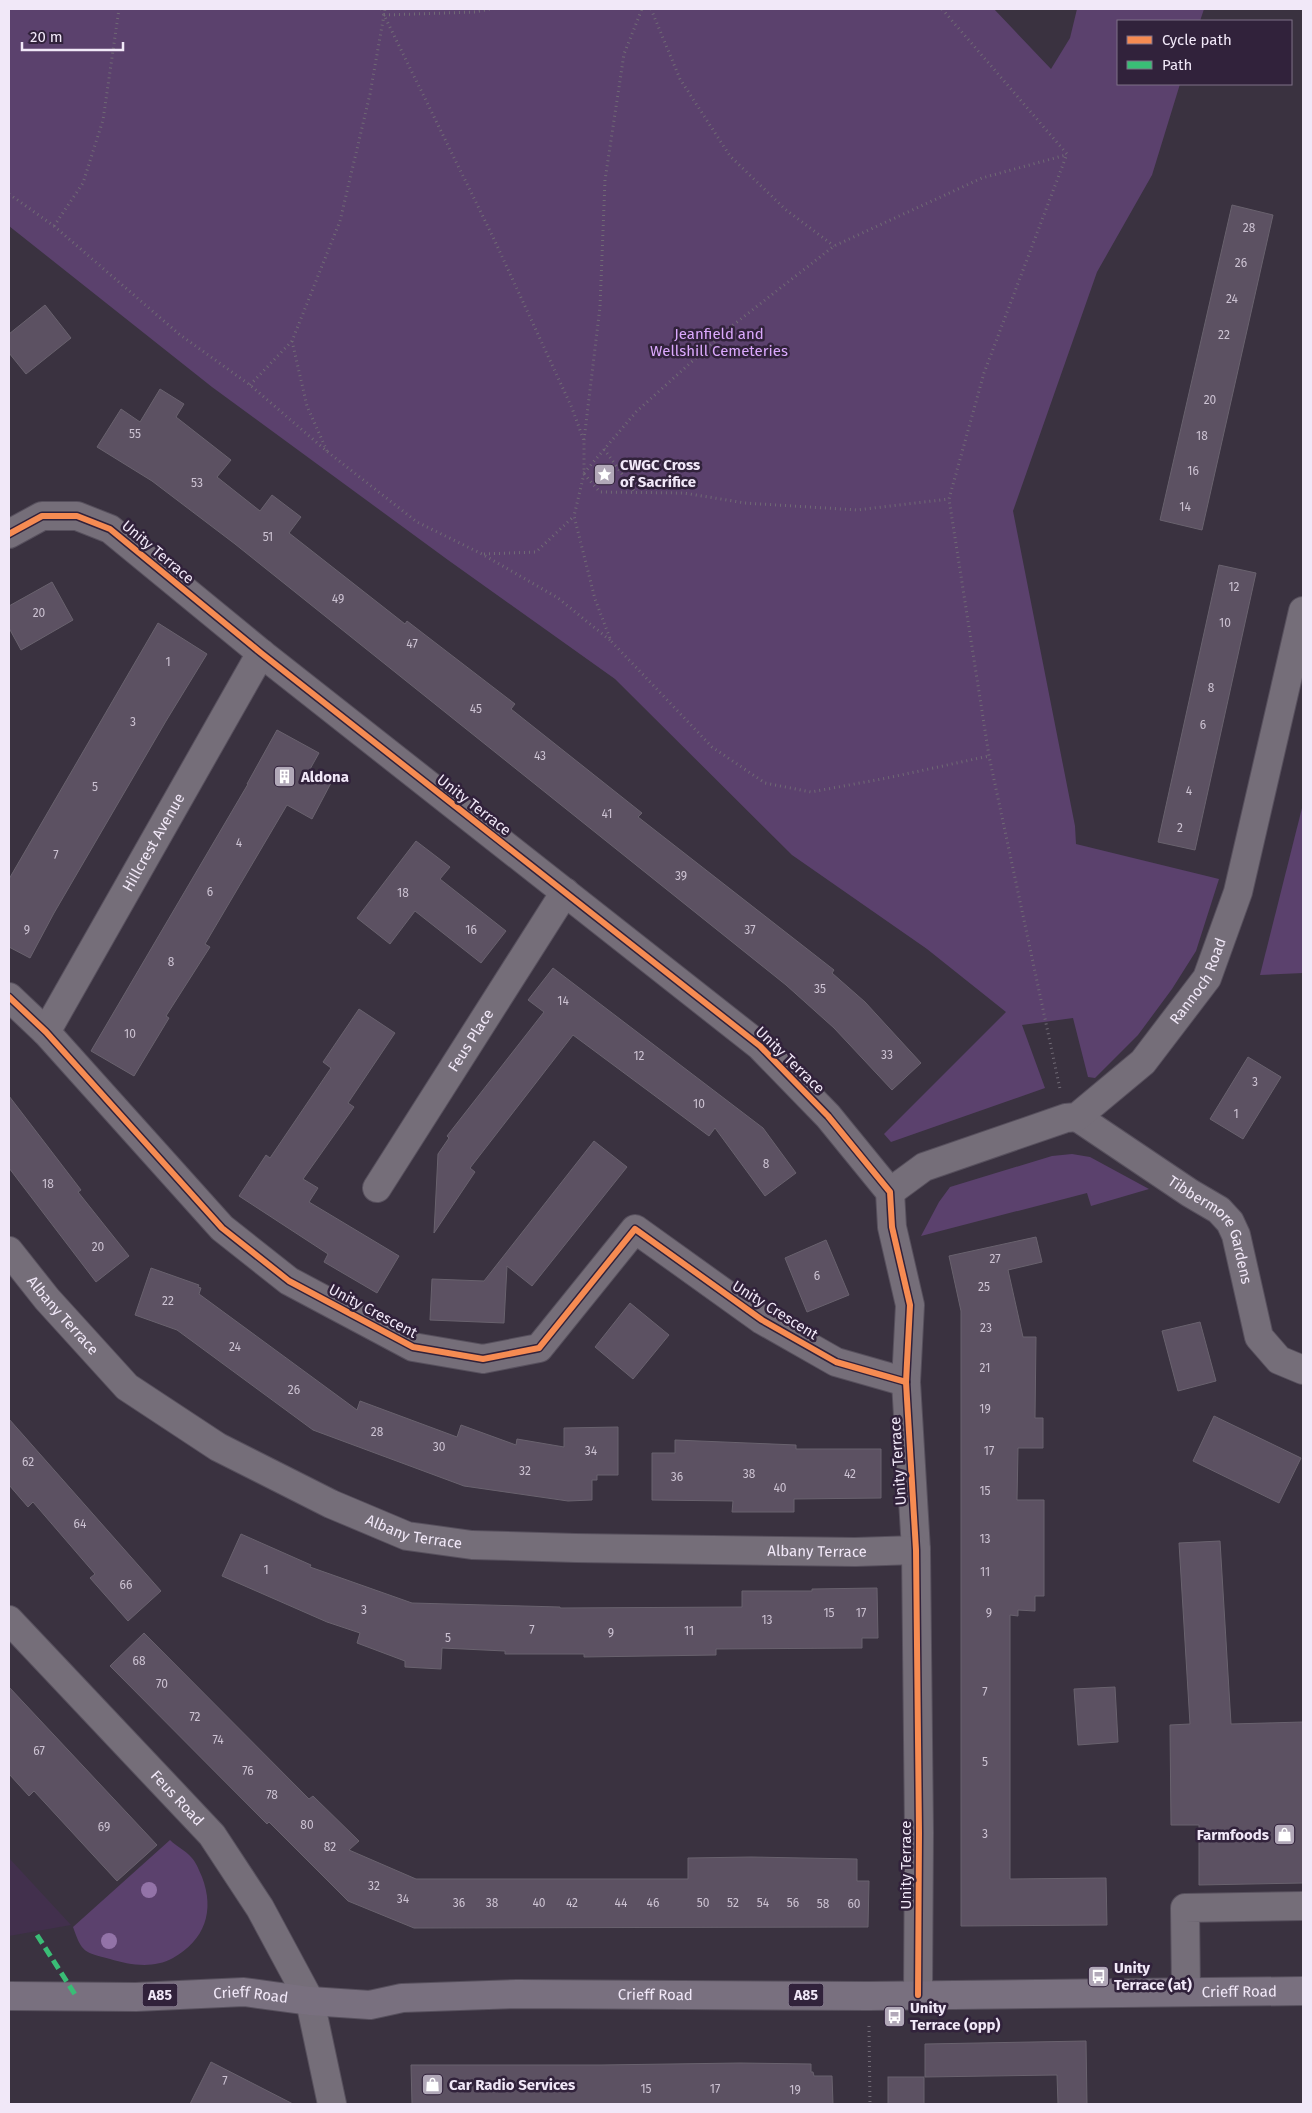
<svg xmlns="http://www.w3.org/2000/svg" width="1312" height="2113" viewBox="0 0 1312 2113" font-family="'Fira Sans',sans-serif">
  <rect width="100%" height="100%" fill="#3a3240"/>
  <polygon fill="#42304d" points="9,1858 71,1925 9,1936"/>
  <g fill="#5b416d">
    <polygon points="9,9 994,9 1051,69 1070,38 1077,9 1204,9 1200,21 1118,21 1118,84 1180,84 1152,175 1097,272 1013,511 1075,826 1076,844 1219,879 1196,951 1172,989 1138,1035 1095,1078 1088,1077 1073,1018 1022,1025 1045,1088 891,1142 884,1134 1006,1012 927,949 792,855 615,679 448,560 212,387 9,226"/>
    <polygon points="1303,804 1303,973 1260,975"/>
    <polygon points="1072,1154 1090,1157 1149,1189 1091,1206 1087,1193 921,1236 939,1202 950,1187 1052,1156"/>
    <path d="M170 1840C176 1846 185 1850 191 1857 196 1862 199 1870 202 1877 215 1911 205 1940 173 1958 153 1969 130 1965 110 1959 84 1952 82 1953 73 1927Z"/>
  </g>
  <g fill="#5c5162" stroke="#69626e">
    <polygon points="1232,205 1273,215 1202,530 1160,520"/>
    <polygon points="45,305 71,338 26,374 9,353 9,334"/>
    <polygon points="160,389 184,404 176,417 231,460 217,477 260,511 272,495 301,517 289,533 405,624 407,621 515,704 511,709 642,813 638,817 834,970 832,973 865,1002 921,1063 892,1090 834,1028 786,985 235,544 152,481 97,447 121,409 140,422"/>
    <polygon points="1219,565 1256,573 1195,850 1158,842"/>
    <polygon points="52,582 73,620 21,650 9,628 9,606"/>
    <polygon points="158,623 207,654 166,721 54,913 30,958 9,947 9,879"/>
    <polygon points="277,730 319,753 309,771 331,783 312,819 287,805 205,944 210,947 166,1016 169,1018 134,1076 91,1051 248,784 247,784"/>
    <polygon points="416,841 450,867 440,879 506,931 481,963 415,911 390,944 357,918"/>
    <polygon points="553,968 763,1128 796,1173 765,1196 715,1128 709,1136 573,1035 470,1168 475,1172 434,1233 438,1154 449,1138 447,1136 544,1012 528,1000"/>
    <polygon points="359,1009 395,1033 348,1103 354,1107 303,1179 318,1188 309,1202 399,1256 377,1293 324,1262 328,1254 239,1196 266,1155 270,1158 331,1068 323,1062"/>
    <polygon points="1248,1057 1281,1077 1243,1139 1210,1119"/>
    <polygon points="9,1096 81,1190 78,1192 129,1256 96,1282 9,1168"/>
    <polygon points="594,1141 627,1167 532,1286 507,1266 504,1323 430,1320 432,1279 484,1281"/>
    <polygon points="1036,1237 1042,1262 1008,1270 1023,1337 1036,1337 1035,1418 1043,1418 1043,1448 1018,1448 1017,1500 1044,1500 1044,1596 1035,1596 1035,1611 1018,1610 1018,1616 1010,1615 1010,1879 1106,1878 1107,1925 961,1926 961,1311 949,1256"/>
    <polygon points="826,1240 849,1295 807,1312 785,1258"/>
    <polygon points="151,1268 199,1285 198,1287 201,1288 199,1294 357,1410 360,1401 457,1437 461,1425 516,1445 517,1439 564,1447 564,1428 618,1427 618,1475 597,1475 597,1480 592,1480 592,1500 568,1501 464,1486 313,1430 177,1330 135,1315"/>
    <polygon points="630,1303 669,1335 633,1379 595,1347"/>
    <polygon points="1200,1322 1216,1381 1178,1391 1162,1331"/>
    <polygon points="1214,1416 1301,1458 1279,1503 1193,1461"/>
    <polygon points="9,1419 161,1591 128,1621 90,1578 95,1574 33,1502 28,1507 9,1485"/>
    <polygon points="675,1440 796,1445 796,1449 881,1449 881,1498 794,1499 794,1512 732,1512 733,1501 652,1500 652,1453 675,1453"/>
    <polygon points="241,1534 311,1565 310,1567 412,1603 560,1607 560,1608 742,1607 742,1591 812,1591 812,1589 877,1588 878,1638 862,1638 862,1648 716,1649 716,1655 584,1657 584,1654 505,1654 505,1651 442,1648 441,1669 405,1667 405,1661 357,1643 360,1633 327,1622 222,1576"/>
    <polygon points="1220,1541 1231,1724 1303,1722 1303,1883 1199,1885 1199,1825 1171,1825 1170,1725 1190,1724 1179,1543"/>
    <polygon points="144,1633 309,1799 313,1796 359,1841 349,1850 416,1879 688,1879 688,1858 751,1857 857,1859 857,1881 869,1881 868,1927 414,1928 348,1901 269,1822 267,1824 110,1666"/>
    <polygon points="9,1687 157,1845 117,1881 34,1791 29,1796 9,1774"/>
    <polygon points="1115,1687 1118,1742 1078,1745 1074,1689"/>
    <polygon points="1086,2041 1087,2104 1058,2104 1057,2075 925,2077 925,2044"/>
    <polygon points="211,2062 293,2104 190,2104"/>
    <polygon points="740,2063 811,2064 811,2072 813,2072 814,2076 832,2076 833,2104 412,2104 411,2065 601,2065"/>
    <rect x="888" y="2077" width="36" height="27"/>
  </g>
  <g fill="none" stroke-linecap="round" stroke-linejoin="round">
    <defs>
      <g id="minor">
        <polyline points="9,534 42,516 77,516 110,529 261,653 760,1046 828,1116 890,1192 892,1227 910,1305 906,1382 916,1550 919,1833 918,1995"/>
        <polyline points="9,997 46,1032 222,1228 289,1281 413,1347 483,1359 539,1348 635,1229 762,1320 836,1362 906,1382"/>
        <path id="s1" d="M46 1032 261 653"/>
        <path id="s2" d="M1077 1117 1190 1193 1219 1210 1230 1222 1236 1235 1259 1337 1279 1360 1303 1370"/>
        <path id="s3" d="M377 1188 565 892"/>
        <path id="s4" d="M890 1192 924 1167 1066 1118 1077 1117 1143 1062 1207 978 1238 892 1303 611"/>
        <path id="s5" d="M9 1251 47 1299 127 1387 218 1447 331 1504 407 1536 472 1545 576 1548 855 1552 916 1550"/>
        <path id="s6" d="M9 1620 212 1835 260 1908 310 2001 332 2104"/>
        <polyline points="1186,1992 1185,1908 1303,1906"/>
      </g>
      <g id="major">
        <path id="s7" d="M9 1996 136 1997 244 1992 310 2001 370 2005 402 1998 517 1994 869 1996 1303 1991"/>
      </g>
    </defs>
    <use href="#minor" stroke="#57505d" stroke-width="30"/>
    <use href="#major" stroke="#57505d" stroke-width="30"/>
    <g stroke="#706a75" stroke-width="3" stroke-dasharray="1 4" stroke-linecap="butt">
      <polyline points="381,9 493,237 572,408 584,441 584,474 574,516 595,599 611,641 712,747 765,783 811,792 887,778 989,756"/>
      <polyline points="651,9 680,79 730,156 785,209 834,246"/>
      <polyline points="942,9 1067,154 984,373 949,499 989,756 1060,1089"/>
      <polyline points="384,15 475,12 490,9"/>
      <polyline points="9,194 54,226 179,334 250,385 329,453 417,522 482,554 558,598 611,641"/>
      <polyline points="54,226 83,183 103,120 119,9"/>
      <polyline points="292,341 307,406 327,451"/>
      <polyline points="250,385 292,341 340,221 370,94 385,9"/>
      <polyline points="584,440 600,307 605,180 624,54 642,9"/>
      <polyline points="604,449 635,492"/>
      <polyline points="584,473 636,412 728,329 834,246 982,178 1066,155"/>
      <polyline points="584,474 600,492 684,493 745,503 857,510 949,499"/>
      <polyline points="484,554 536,552 573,517"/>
      <polyline points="869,2026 870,2104"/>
    </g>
    <use href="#minor" stroke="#756e79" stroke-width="28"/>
    <use href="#major" stroke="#79707f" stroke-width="28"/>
    <polyline stroke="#3abd76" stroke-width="5" stroke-dasharray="10 5" stroke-linecap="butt" points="37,1935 76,1996"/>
    <defs>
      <g id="cycleway">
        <polyline points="9,534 42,516 77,516 110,529 261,653 760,1046 828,1116 890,1192 892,1227 910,1305 906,1382 916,1550 919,1833 918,1995"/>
        <polyline points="9,997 46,1032 222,1228 289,1281 413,1347 483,1359 539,1348 635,1229 762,1320 836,1362 906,1382"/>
      </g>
    </defs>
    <use href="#cycleway" stroke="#31223b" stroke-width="9"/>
    <use href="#cycleway" stroke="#f68b52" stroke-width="6"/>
  </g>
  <g fill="#9373a8">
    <circle cx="149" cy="1890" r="8"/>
    <circle cx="109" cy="1941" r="8"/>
  </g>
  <defs>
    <symbol id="sight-square" viewBox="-11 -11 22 22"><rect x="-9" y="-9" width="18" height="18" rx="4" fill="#b1a8b8" stroke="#31223b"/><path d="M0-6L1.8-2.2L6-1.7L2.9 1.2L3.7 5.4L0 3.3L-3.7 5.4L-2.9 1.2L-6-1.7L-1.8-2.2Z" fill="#fff"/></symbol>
    <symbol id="building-square" viewBox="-11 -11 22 22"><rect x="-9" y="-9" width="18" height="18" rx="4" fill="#b1a8b8" stroke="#31223b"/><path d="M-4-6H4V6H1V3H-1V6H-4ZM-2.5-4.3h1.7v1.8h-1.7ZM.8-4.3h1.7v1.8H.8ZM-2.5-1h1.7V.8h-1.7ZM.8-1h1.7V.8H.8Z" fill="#fff"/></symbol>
    <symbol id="shop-square" viewBox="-11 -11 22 22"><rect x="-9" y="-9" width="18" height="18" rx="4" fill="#b1a8b8" stroke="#31223b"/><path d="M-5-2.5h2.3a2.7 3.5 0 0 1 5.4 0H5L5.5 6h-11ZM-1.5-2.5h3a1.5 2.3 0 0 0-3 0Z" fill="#fff"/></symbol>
    <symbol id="bus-square" viewBox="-11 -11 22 22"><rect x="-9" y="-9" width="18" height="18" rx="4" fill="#b1a8b8" stroke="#31223b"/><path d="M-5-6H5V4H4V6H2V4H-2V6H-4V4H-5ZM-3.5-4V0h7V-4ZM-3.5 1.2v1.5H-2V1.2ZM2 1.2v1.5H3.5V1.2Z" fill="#fff"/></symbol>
  </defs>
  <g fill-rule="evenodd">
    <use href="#sight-square" x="592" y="462" width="25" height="25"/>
    <use href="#building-square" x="272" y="764" width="25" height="25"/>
    <use href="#shop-square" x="1272" y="1822" width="25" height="25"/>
    <use href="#bus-square" x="1086" y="1964" width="25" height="25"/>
    <use href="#bus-square" x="882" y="2004" width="25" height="25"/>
    <use href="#shop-square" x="420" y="2072" width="25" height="25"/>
  </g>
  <g text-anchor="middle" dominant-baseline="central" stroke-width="5" stroke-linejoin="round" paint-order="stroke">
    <g font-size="12" fill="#ccc2d2">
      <text x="1249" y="228">28</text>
      <text x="1241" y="263">26</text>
      <text x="1232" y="299">24</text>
      <text x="1224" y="335">22</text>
      <text x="1210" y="400">20</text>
      <text x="135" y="434">55</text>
      <text x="1202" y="436">18</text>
      <text x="1193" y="471">16</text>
      <text x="197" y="483">53</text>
      <text x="1185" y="507">14</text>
      <text x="268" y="537">51</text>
      <text x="1234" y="587">12</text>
      <text x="338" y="599">49</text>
      <text x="39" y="613">20</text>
      <text x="1225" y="623">10</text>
      <text x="412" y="644">47</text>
      <text x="168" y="662">1</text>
      <text x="1211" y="688">8</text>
      <text x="476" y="709">45</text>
      <text x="133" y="722">3</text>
      <text x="1203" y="725">6</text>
      <text x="540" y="756">43</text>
      <text x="95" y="787">5</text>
      <text x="1189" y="791">4</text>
      <text x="607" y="814">41</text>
      <text x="1180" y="828">2</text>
      <text x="239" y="843">4</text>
      <text x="56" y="855">7</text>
      <text x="681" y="876">39</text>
      <text x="210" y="892">6</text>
      <text x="403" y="893">18</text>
      <text x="27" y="930">9</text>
      <text x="471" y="930">16</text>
      <text x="750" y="930">37</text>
      <text x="171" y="962">8</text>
      <text x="820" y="989">35</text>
      <text x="563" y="1001">14</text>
      <text x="130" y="1034">10</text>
      <text x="887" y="1055">33</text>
      <text x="639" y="1056">12</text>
      <text x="1255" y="1082">3</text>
      <text x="699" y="1104">10</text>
      <text x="1236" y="1114">1</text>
      <text x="766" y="1164">8</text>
      <text x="48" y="1184">18</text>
      <text x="98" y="1247">20</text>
      <text x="995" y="1259">27</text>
      <text x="817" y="1276">6</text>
      <text x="984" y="1287">25</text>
      <text x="168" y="1301">22</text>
      <text x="986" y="1328">23</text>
      <text x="235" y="1347">24</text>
      <text x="985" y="1368">21</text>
      <text x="294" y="1390">26</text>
      <text x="985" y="1409">19</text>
      <text x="377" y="1432">28</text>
      <text x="439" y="1447">30</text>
      <text x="591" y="1451">34</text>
      <text x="989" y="1451">17</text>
      <text x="28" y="1462">62</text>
      <text x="525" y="1471">32</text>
      <text x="749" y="1474">38</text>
      <text x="850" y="1474">42</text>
      <text x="677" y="1477">36</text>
      <text x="780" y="1488">40</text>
      <text x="985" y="1491">15</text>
      <text x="80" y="1524">64</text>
      <text x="985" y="1539">13</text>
      <text x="266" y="1570">1</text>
      <text x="985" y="1572">11</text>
      <text x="126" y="1585">66</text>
      <text x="364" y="1610">3</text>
      <text x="829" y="1613">15</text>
      <text x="861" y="1613">17</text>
      <text x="989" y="1613">9</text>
      <text x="767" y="1620">13</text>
      <text x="532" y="1630">7</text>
      <text x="689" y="1631">11</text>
      <text x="611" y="1633">9</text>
      <text x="448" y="1638">5</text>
      <text x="139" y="1661">68</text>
      <text x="162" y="1684">70</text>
      <text x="985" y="1692">7</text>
      <text x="195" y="1717">72</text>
      <text x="218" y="1740">74</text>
      <text x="39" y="1751">67</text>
      <text x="985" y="1762">5</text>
      <text x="248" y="1771">76</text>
      <text x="272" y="1795">78</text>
      <text x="307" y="1825">80</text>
      <text x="104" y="1827">69</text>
      <text x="985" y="1834">3</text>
      <text x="330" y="1847">82</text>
      <text x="374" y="1886">32</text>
      <text x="403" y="1899">34</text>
      <text x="459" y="1903">36</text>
      <text x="492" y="1903">38</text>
      <text x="539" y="1903">40</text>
      <text x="572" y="1903">42</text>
      <text x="621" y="1903">44</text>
      <text x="653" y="1903">46</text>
      <text x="703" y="1903">50</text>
      <text x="733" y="1903">52</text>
      <text x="763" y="1903">54</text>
      <text x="793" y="1903">56</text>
      <text x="823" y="1904">58</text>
      <text x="854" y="1904">60</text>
      <text x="225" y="2081">7</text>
      <text x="646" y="2089">15</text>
      <text x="715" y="2089">17</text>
      <text x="795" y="2090">19</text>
    </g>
    <g fill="#31223b" stroke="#b7adbf" stroke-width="1">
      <rect x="142.5" y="1983.5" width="35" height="23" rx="4"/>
      <rect x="788.5" y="1983.5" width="35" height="23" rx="4"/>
    </g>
    <g font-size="14" font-weight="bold" fill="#f1e8f8">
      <text x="160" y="1995">A85</text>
      <text x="806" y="1995">A85</text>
    </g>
    <g font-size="15" fill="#dba9fd" stroke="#31223b">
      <text x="719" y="334">Jeanfield and<tspan x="719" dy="17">Wellshill Cemeteries</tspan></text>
    </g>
    <g font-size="15" font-weight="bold" fill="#f1e8f8" stroke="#31223b" text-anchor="start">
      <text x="620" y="465">CWGC Cross<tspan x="620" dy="17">of Sacrifice</tspan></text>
      <text x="301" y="777">Aldona</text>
      <text x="1269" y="1835" text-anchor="end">Farmfoods</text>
      <text x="1114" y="1968">Unity<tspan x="1114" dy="17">Terrace (at)</tspan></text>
      <text x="910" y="2008">Unity<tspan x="910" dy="17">Terrace (opp)</tspan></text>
      <text x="449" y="2085">Car Radio Services</text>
    </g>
    <g font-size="15" fill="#f1e8f8" stroke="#31223b">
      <text transform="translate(158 552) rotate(40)">Unity Terrace</text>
      <text transform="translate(474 805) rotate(38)">Unity Terrace</text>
      <text stroke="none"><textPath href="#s1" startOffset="218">Hillcrest Avenue</textPath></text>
      <text stroke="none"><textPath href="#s4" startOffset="388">Rannoch Road</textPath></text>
      <text stroke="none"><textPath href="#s3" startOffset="175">Feus Place</textPath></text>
      <text transform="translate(790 1060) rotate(44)">Unity Terrace</text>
      <text stroke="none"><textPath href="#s2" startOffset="181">Tibbermore Gardens</textPath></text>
      <text transform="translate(775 1310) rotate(32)">Unity Crescent</text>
      <text transform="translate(373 1311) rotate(28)">Unity Crescent</text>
      <text stroke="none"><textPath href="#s5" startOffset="84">Albany Terrace</textPath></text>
      <text transform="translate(898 1461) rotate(-94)">Unity Terrace</text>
      <text stroke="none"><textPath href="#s5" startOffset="504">Albany Terrace</textPath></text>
      <text stroke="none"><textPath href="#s5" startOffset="909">Albany Terrace</textPath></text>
      <text stroke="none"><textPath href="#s6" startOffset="245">Feus Road</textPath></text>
      <text transform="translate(906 1865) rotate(-90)">Unity Terrace</text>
      <text stroke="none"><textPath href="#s7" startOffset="1232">Crieff Road</textPath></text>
      <text stroke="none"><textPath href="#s7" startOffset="648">Crieff Road</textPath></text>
      <text stroke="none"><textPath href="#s7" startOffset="242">Crieff Road</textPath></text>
    </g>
  </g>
  <rect width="1312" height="2113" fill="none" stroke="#f1e8f8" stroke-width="20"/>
  <rect x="1117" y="20" width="175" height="65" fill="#31223b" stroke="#7e7187"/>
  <rect x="1127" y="36" width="25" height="8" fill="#f68b52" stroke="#7e7187"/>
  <text x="1162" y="45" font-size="15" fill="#f1e8f8">Cycle path</text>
  <rect x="1127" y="61" width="25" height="8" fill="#3abd76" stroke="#7e7187"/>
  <text x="1162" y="70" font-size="15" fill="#f1e8f8">Path</text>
  <path d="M22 42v8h101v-8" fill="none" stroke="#f1e8f8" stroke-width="2.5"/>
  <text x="30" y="42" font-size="15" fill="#f1e8f8" stroke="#31223b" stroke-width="4" paint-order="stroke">20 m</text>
</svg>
